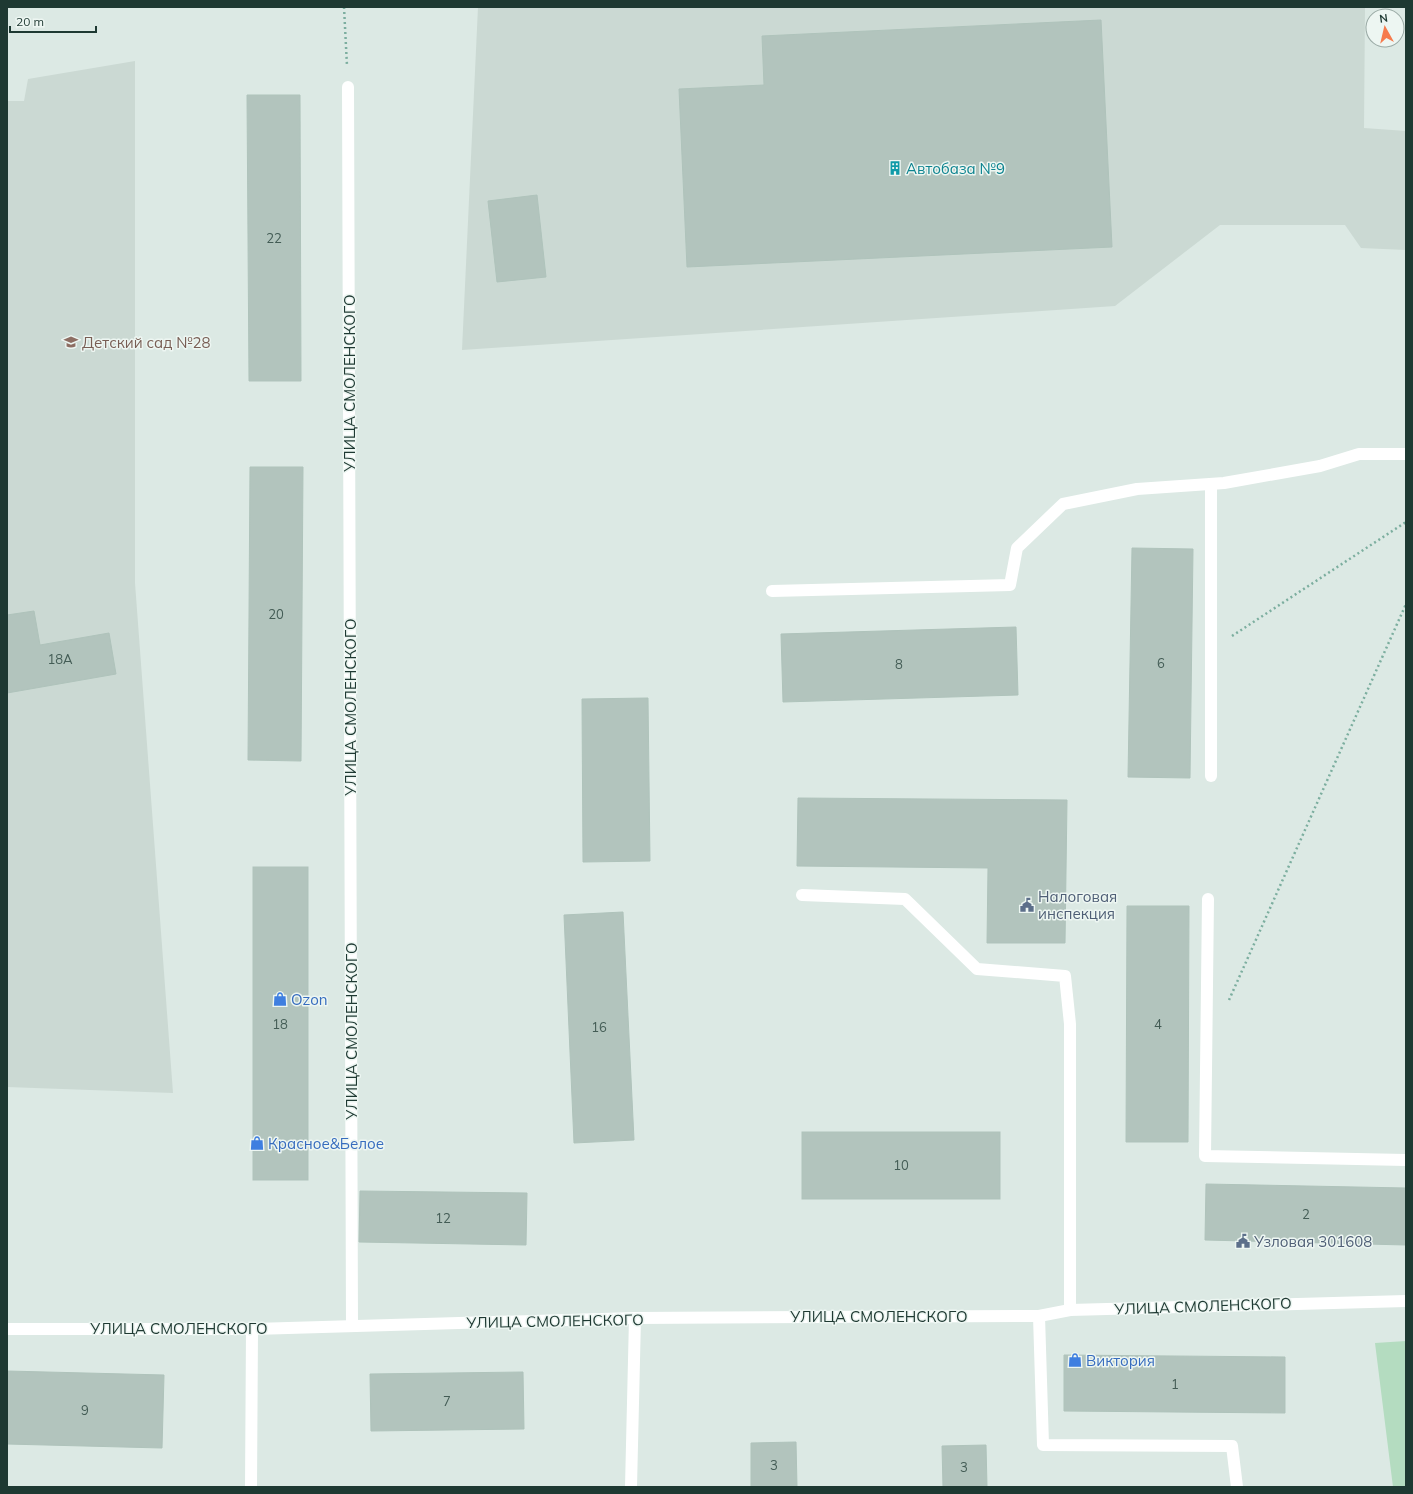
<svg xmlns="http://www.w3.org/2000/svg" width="1413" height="1494" viewBox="0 0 1413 1494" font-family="Mulish,sans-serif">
  <rect width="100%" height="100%" fill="#dce9e4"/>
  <g fill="#cbd9d3">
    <polygon points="478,7 1365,7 1364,128 1406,131 1406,250 1361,248 1345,225 1220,225 1115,306 462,350"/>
    <polygon points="135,61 135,583 173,1093 7,1087 7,101 24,101 28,79"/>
  </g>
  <polygon fill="#b4dcc0" points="1406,1341 1406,1487 1393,1487 1375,1343"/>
  <g fill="#b2c4bd" stroke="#afc3bb">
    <polygon points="1101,20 1112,247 687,267 679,89 764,85 762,36"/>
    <polygon points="247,95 300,95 301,381 249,381"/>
    <polygon points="537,195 546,277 497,282 488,201"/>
    <polygon points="250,467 303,467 301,761 248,760"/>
    <polygon points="1132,548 1193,549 1190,778 1128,777"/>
    <polygon points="34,611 40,645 109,633 116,674 7,693 7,615"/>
    <polygon points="1016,627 1018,695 783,702 781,634"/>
    <polygon points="648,698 650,861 583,862 582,699"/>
    <polygon points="798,798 1067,800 1065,943 987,943 988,868 797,866"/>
    <rect x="253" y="867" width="55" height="313"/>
    <polygon points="1127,906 1189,906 1188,1142 1126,1142"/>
    <polygon points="623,912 634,1140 574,1143 564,915"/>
    <rect x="802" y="1132" width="198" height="67"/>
    <polygon points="1206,1184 1406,1188 1406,1245 1205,1240"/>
    <polygon points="360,1191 527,1193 526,1245 359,1242"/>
    <polygon points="1064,1355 1285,1357 1285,1413 1064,1411"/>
    <polygon points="7,1371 164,1375 162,1448 7,1444"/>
    <polygon points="523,1372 524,1429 371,1431 370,1374"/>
    <polygon points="796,1442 797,1487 751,1487 751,1443"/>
    <polygon points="986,1445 987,1487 943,1487 942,1446"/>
  </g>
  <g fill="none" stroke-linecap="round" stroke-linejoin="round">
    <g stroke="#7cae9f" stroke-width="2.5" stroke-dasharray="2 3" stroke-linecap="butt">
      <polyline points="344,7 347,66"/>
      <polyline points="1232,636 1406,522"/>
      <polyline points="1229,1000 1406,604"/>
    </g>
    <g stroke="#fff" stroke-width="12">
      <polyline points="348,87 352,1326"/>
      <polyline points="1211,484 1211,776"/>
      <polyline points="772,591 1010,585 1017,548 1063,504 1137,489 1224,483 1320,466 1359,454 1406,454"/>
      <polyline points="802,895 905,899 977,969 1065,976 1070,1024 1070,1310"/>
      <polyline points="1208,899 1205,1156 1406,1160"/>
      <polyline points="1039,1316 1043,1445 1232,1446 1237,1487"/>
      <polyline points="7,1329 252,1329 635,1318 1039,1316 1070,1310 1406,1301"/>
      <polyline points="251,1487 252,1329"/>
      <polyline points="631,1487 635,1318"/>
    </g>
  </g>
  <defs>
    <symbol id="building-bare" viewBox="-9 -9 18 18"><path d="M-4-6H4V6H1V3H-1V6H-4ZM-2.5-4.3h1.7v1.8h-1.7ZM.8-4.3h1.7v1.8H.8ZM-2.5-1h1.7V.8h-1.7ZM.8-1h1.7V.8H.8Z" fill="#0f9aa8" stroke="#edf6f2" stroke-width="2.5" paint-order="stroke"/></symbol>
    <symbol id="school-bare" viewBox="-9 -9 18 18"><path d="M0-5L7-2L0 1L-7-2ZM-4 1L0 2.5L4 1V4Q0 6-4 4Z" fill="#8d6e63" stroke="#edf6f2" stroke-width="2.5" paint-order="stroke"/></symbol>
    <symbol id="civic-bare" viewBox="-9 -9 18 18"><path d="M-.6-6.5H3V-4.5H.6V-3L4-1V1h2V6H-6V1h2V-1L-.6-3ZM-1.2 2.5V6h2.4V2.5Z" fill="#5c6f8a" stroke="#edf6f2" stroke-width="2.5" paint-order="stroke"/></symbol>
    <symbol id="shop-bare" viewBox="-9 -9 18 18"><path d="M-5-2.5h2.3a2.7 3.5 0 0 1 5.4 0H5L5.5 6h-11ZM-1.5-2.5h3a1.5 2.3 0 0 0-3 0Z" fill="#3f7fe0" stroke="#edf6f2" stroke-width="2.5" paint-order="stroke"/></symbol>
  </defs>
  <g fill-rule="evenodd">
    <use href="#building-bare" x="885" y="158" width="20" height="20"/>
    <use href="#school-bare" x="61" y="332" width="20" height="20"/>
    <use href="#civic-bare" x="1017" y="895" width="20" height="20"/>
    <use href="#shop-bare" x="270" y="989" width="20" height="20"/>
    <use href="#shop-bare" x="247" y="1133" width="20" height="20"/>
    <use href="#civic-bare" x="1233" y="1231" width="20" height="20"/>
    <use href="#shop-bare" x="1065" y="1350" width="20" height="20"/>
  </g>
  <g text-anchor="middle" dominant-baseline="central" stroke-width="3" stroke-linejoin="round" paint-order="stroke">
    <g font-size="13" fill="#435c55">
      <text x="274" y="238">22</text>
      <text x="276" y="614">20</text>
      <text x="60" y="659">18А</text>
      <text x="1161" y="663">6</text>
      <text x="899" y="664">8</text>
      <text x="280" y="1024">18</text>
      <text x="1158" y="1024">4</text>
      <text x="599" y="1027">16</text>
      <text x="901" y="1165">10</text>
      <text x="1306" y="1214">2</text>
      <text x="443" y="1218">12</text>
      <text x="1175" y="1384">1</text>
      <text x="447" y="1401">7</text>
      <text x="85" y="1410">9</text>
      <text x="774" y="1465">3</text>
      <text x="964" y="1467">3</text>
    </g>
    <g font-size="15" fill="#0d838f" stroke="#edf6f2" text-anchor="start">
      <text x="906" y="168">Автобаза №9</text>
    </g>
    <g font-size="15" fill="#785e54" stroke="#edf6f2" text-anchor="start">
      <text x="82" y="342">Детский сад №28</text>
    </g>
    <g font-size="15" fill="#1e3932" stroke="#edf6f2">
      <text transform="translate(349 383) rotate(-90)">УЛИЦА СМОЛЕНСКОГО</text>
      <text transform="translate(350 707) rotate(-90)">УЛИЦА СМОЛЕНСКОГО</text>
      <text transform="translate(351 1031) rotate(-90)">УЛИЦА СМОЛЕНСКОГО</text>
      <text transform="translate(1203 1306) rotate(-2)">УЛИЦА СМОЛЕНСКОГО</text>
      <text x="879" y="1316">УЛИЦА СМОЛЕНСКОГО</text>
      <text transform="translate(555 1321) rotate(-1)">УЛИЦА СМОЛЕНСКОГО</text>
      <text x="179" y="1328">УЛИЦА СМОЛЕНСКОГО</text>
    </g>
    <g font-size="15" fill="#4e5e75" stroke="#edf6f2" text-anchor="start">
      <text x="1038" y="896">Налоговая<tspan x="1038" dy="17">инспекция</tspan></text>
      <text x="1254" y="1241">Узловая 301608</text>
    </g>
    <g font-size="15" fill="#366cbe" stroke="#edf6f2" text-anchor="start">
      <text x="291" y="999">Ozon</text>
      <text x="268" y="1143">Красное&amp;Белое</text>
      <text x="1086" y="1360">Виктория</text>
    </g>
  </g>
  <rect width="1413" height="1494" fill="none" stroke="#1e3932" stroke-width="16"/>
  <g transform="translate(1385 28) rotate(352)"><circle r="19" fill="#edf6f2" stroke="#9aaaa5"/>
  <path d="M0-3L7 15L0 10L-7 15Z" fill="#f67b4d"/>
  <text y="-6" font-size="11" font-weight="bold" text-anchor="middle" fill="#1e3932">N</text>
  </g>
  <path d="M10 26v6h86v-6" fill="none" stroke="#1e3932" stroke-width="2"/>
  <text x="16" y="26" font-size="12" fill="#1e3932" stroke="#edf6f2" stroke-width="3" paint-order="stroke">20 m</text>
</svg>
